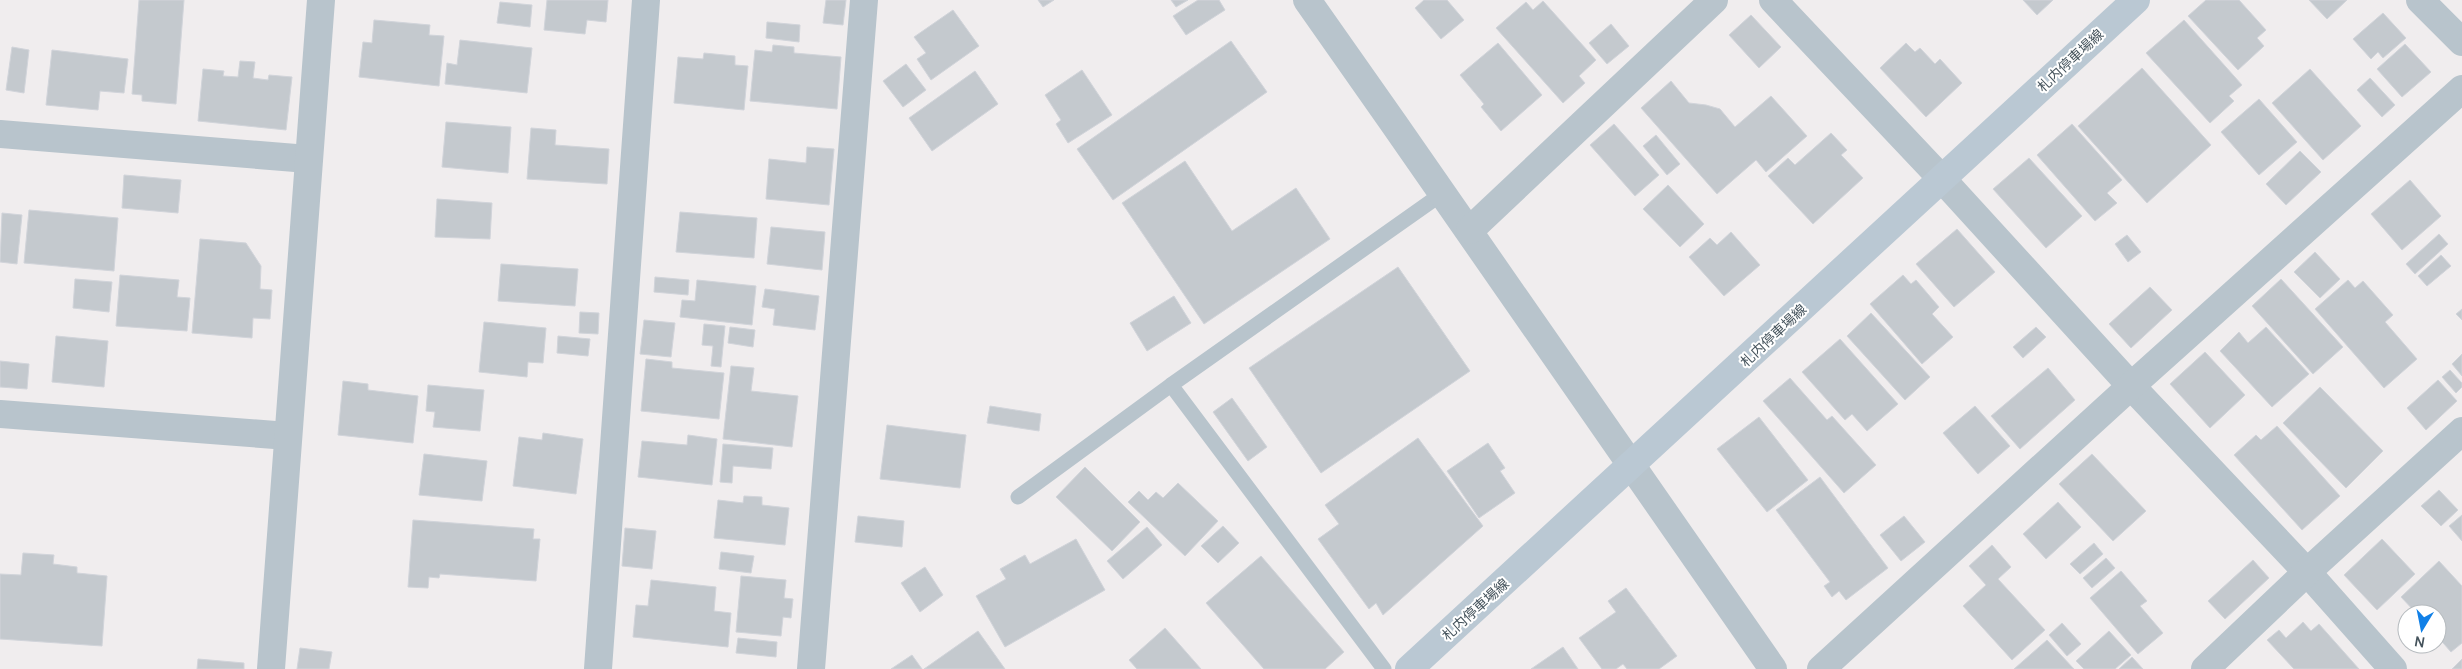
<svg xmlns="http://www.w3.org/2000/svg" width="2462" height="669" viewBox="0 0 2462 669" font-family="Manrope,'Noto Sans JP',sans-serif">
  <rect width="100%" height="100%" fill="#f0edee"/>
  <g fill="#c4c9ce" stroke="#d1d4da">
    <polygon points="139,0 184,0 176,104 142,101 142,95 132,94"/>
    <polygon points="547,0 608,0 606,22 587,20 585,34 544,30"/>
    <polygon points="826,0 846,0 843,25 823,23"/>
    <polygon points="1038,0 1054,0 1043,7"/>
    <polygon points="1171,0 1188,0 1176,7"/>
    <polygon points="1198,0 1219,0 1225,10 1186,35 1173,16"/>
    <polygon points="1424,0 1447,0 1464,20 1441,39 1415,8"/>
    <polygon points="2023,0 2053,0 2037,15"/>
    <polygon points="2206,0 2239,0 2266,30 2257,38 2264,46 2238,70 2188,16"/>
    <polygon points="2309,0 2347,0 2327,19"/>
    <polygon points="1543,1 1596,60 1579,76 1585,83 1563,103 1496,28 1526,2 1533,10"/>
    <polygon points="500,2 532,5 530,27 497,23"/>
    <polygon points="953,10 979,46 931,80 917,59 926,53 914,37"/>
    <polygon points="2383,13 2406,38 2383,58 2378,52 2371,59 2353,39"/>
    <polygon points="1751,15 1781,47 1759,68 1729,35"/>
    <polygon points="374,20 430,25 429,35 444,36 439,86 359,77 363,42 372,43"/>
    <polygon points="2184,20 2242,85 2229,96 2234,101 2210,123 2146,53"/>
    <polygon points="767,22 800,25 799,42 766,38"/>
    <polygon points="1611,24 1629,46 1607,64 1589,43"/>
    <polygon points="460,40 532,48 527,93 445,84 447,63 457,65"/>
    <polygon points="1231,41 1267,92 1113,200 1077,149"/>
    <polygon points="1498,43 1542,95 1501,131 1481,107 1484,104 1460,75"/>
    <polygon points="1906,43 1915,52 1920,48 1935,64 1940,59 1962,83 1926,117 1880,68"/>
    <polygon points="2405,44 2431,72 2402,97 2377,69"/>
    <polygon points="773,45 794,47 794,53 841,57 837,109 750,101 755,50 772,52"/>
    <polygon points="12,47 29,50 24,93 6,90"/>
    <polygon points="52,50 128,59 124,93 100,91 98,110 46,105"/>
    <polygon points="704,53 735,56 735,65 748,66 744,110 674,103 678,57 703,59"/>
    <polygon points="240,61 255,62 253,78 268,80 269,75 292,77 286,130 198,121 203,69 224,71 223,76 238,77"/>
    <polygon points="906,64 926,90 903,107 883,81"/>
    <polygon points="2142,68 2211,145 2147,203 2078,126"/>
    <polygon points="2310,69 2361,126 2323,160 2272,103"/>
    <polygon points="1082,70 1112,115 1068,143 1056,124 1061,120 1045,95"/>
    <polygon points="975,71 998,104 932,151 909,118"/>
    <polygon points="2370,78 2395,105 2382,117 2357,90"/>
    <polygon points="1671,81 1689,103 1706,105 1720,109 1735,127 1771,96 1807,136 1766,172 1756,160 1717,194 1641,108"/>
    <polygon points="2259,99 2297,142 2259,175 2221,132"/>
    <polygon points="446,122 511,127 508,173 442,167"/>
    <polygon points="1614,124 1659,175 1635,196 1590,145"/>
    <polygon points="2072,124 2122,180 2107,193 2117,203 2095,221 2037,155"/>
    <polygon points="531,128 556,130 555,145 609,149 607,184 527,179"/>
    <polygon points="1831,133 1847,150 1841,155 1863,178 1813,224 1768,176 1788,158 1795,165"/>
    <polygon points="1656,135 1680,164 1667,175 1643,146"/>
    <polygon points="807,147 834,149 829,205 766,199 769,159 806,163"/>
    <polygon points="2300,151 2321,172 2286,205 2266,184"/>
    <polygon points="2029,158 2082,216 2046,248 1993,189"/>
    <polygon points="1185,161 1232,231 1296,188 1330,239 1204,324 1122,203"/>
    <polygon points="124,175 181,180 178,213 122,208"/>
    <polygon points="2410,180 2441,216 2402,250 2371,214"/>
    <polygon points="1668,185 1704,224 1680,247 1643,209"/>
    <polygon points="437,199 492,203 490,239 435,237"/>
    <polygon points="29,210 118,218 114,271 24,263"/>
    <polygon points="680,212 757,218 754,258 676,252"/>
    <polygon points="2,213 22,215 17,264 0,262"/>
    <polygon points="771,227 825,232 822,270 767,264"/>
    <polygon points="1957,229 1995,272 1954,307 1916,264"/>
    <polygon points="1731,232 1760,265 1724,296 1689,257 1710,238 1717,245"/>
    <polygon points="2439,234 2448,244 2415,274 2406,264"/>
    <polygon points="2127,235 2141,252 2128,262 2115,244"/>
    <polygon points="200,239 246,243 261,266 260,289 272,290 270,319 253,318 252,338 192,333"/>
    <polygon points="2315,252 2340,279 2320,298 2294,272"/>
    <polygon points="2441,255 2451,266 2427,286 2418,276"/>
    <polygon points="501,264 578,269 575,306 498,301"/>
    <polygon points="1398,267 1470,371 1321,473 1249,368"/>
    <polygon points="120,275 179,280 177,297 190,298 187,331 116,326"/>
    <polygon points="1903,275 1911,284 1916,280 1939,307 1932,314 1953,337 1922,364 1870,304"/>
    <polygon points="655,277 689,280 688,295 654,292"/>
    <polygon points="75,279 112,282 109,312 73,308"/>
    <polygon points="2281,279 2343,347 2313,374 2252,306"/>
    <polygon points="697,280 756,286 752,325 680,317 682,300 695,301"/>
    <polygon points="2348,280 2355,288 2363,281 2393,315 2385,322 2417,359 2384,388 2315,309"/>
    <polygon points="2150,287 2172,310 2131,348 2109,324"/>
    <polygon points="765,289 819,296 815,330 773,325 775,309 762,307"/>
    <polygon points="1174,296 1191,323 1147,351 1130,323"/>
    <polygon points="2462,309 2462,320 2456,314"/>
    <polygon points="580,312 599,313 598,334 579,333"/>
    <polygon points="1871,313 1930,377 1905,400 1847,336"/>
    <polygon points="644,320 675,323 671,357 640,354"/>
    <polygon points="484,322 546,328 543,363 528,362 527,377 479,372"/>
    <polygon points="704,324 725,326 721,367 711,366 713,346 702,345"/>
    <polygon points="730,327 755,330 753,347 728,343"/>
    <polygon points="2036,327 2046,337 2023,358 2013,347"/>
    <polygon points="2266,327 2309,374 2272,407 2220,351 2239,332 2248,343"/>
    <polygon points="56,336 108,341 104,387 52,382"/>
    <polygon points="558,336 590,339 588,356 557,353"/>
    <polygon points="1840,339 1898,404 1867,431 1852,414 1845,420 1802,372"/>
    <polygon points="2205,352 2245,395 2210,428 2170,384"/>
    <polygon points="2462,354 2462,376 2452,364"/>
    <polygon points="646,359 672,362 672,368 724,373 719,419 641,411"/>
    <polygon points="0,361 29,364 27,389 0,387"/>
    <polygon points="731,366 754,368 751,391 798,396 792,447 723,439"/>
    <polygon points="2048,368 2075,400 2020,449 1991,416"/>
    <polygon points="2450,370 2462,383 2462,387 2456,393 2442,377"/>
    <polygon points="1790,378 1827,420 1832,416 1876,465 1844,493 1763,401"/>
    <polygon points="2438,380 2457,401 2426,430 2407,408"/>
    <polygon points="343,381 368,384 368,390 418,396 413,443 338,435"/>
    <polygon points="428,385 484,390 480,431 433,427 435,412 426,411"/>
    <polygon points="2320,387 2383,451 2346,488 2283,423"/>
    <polygon points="1232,398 1267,447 1248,461 1213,412"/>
    <polygon points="990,406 1041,414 1039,431 987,423"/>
    <polygon points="1975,406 2010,446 1978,474 1943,433"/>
    <polygon points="1759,417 1808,480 1767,512 1717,449"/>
    <polygon points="887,425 966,435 960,488 880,479"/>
    <polygon points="2277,426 2340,496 2302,530 2234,455 2256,435 2261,440"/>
    <polygon points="543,433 583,439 576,494 513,486 519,437 542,440"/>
    <polygon points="688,435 717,439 712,485 638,477 642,441 687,445"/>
    <polygon points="1418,438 1483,526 1383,615 1376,603 1369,609 1318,539 1339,524 1325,505"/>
    <polygon points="1488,443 1505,468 1500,471 1515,493 1479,518 1447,471"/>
    <polygon points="723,444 773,448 771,469 733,466 732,483 720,482"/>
    <polygon points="424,454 487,461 482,501 419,495"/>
    <polygon points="2092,454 2146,511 2113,541 2059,484"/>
    <polygon points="1085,467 1140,522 1112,551 1056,497"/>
    <polygon points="1820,477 1888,568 1846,600 1839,591 1832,597 1824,586 1830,582 1776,510"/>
    <polygon points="1178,483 1218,521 1185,556 1128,502 1139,491 1148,500 1156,492 1163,498"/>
    <polygon points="2439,490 2458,510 2441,526 2421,506"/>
    <polygon points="744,496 762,497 762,505 789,508 785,545 714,538 718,500 743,503"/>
    <polygon points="2058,502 2081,527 2046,559 2023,534"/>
    <polygon points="2462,515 2462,541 2449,526"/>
    <polygon points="858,516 904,521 902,547 855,542"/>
    <polygon points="1904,516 1925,542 1901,561 1880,535"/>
    <polygon points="413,520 534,529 533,539 540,539 536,581 440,574 439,578 429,577 428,588 408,587"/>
    <polygon points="1223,526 1239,543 1218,563 1201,546"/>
    <polygon points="1147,527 1162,545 1123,579 1107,561"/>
    <polygon points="625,528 656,531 652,569 622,566"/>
    <polygon points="1076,539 1105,590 1005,647 976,596 1006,579 1000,569 1025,555 1030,564"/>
    <polygon points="2382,539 2415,574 2377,610 2344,575"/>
    <polygon points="2094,543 2103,554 2080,574 2070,564"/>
    <polygon points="1992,545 2011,567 1998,579 2045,630 2012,660 1963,606 1986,585 1969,566"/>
    <polygon points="721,552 754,556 751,573 719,569"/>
    <polygon points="23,553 54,555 53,564 77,567 77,573 107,576 102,646 0,639 0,574 21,575"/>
    <polygon points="1261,556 1344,652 1325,669 1264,669 1206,603"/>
    <polygon points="2106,558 2115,568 2092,588 2083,578"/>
    <polygon points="2253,560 2269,578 2225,619 2208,601"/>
    <polygon points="2439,561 2462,586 2462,643 2451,652 2437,636 2437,614 2417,614 2401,597"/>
    <polygon points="925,567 943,595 920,612 901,583"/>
    <polygon points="2121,571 2147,601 2140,606 2163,633 2138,654 2090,598"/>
    <polygon points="741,576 786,580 784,598 793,599 791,618 783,617 781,636 736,632"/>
    <polygon points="651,580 716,587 714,611 731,613 728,647 633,637 636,605 648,606"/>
    <polygon points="1626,588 1677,656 1659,669 1627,669 1623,664 1616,669 1602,669 1579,638 1616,612 1608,601"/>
    <polygon points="2303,622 2311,631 2319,624 2359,669 2294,669 2267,640 2279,630 2286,638"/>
    <polygon points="2062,623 2081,644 2067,656 2049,635"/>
    <polygon points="1165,628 1201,669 1137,669 1129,660"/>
    <polygon points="978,631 1005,669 924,669"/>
    <polygon points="2109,631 2131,655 2115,669 2084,669 2076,661"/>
    <polygon points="738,638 777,642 776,657 736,653"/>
    <polygon points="2047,640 2074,669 2014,669"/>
    <polygon points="1563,647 1578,669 1531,669"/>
    <polygon points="300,648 332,652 329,669 297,669"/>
    <polygon points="912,655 922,669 891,669"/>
    <polygon points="2132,657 2143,669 2119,669"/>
    <polygon points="198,659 244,663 244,669 197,669"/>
    <polygon points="2462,659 2462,669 2452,669"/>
  </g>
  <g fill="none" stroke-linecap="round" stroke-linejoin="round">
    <g stroke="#b8c4cc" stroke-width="15">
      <polyline points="1018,497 1171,385"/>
      <polyline points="1384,669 1171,385 1443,193"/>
    </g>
    <g stroke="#b8c4cc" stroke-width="28">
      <path d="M1307 0C1464 222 1617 447 1773 669"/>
      <polyline points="1773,0 1942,179 2131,386 2307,572 2393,669"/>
      <polyline points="2420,0 2462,42"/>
      <polyline points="0,134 308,159"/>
      <polyline points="1470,230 1714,0"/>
      <polyline points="0,414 288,436"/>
      <polyline points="271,669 321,0"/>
      <polyline points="598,669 646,0"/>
      <polyline points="811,669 864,0"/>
      <polyline points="1821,669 2131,386 2462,89"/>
      <polyline points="2205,669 2307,572 2462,431"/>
    </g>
    <polyline stroke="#bac8d3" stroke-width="28" points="1409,669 2136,0"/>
  </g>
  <g text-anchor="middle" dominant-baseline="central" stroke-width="4" stroke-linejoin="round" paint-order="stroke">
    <g font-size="14" fill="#45535c" stroke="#fff">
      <text transform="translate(2070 60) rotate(-43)">札内停車場線</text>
      <text transform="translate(1773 335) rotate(-43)">札内停車場線</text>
      <text transform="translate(1475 609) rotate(-42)">札内停車場線</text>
    </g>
  </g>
  <g transform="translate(2422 629) rotate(190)"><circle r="24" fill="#ffffff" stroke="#b5babe"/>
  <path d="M0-4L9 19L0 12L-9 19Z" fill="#1180e7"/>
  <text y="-8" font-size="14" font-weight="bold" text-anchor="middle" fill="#45535c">N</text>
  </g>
</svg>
